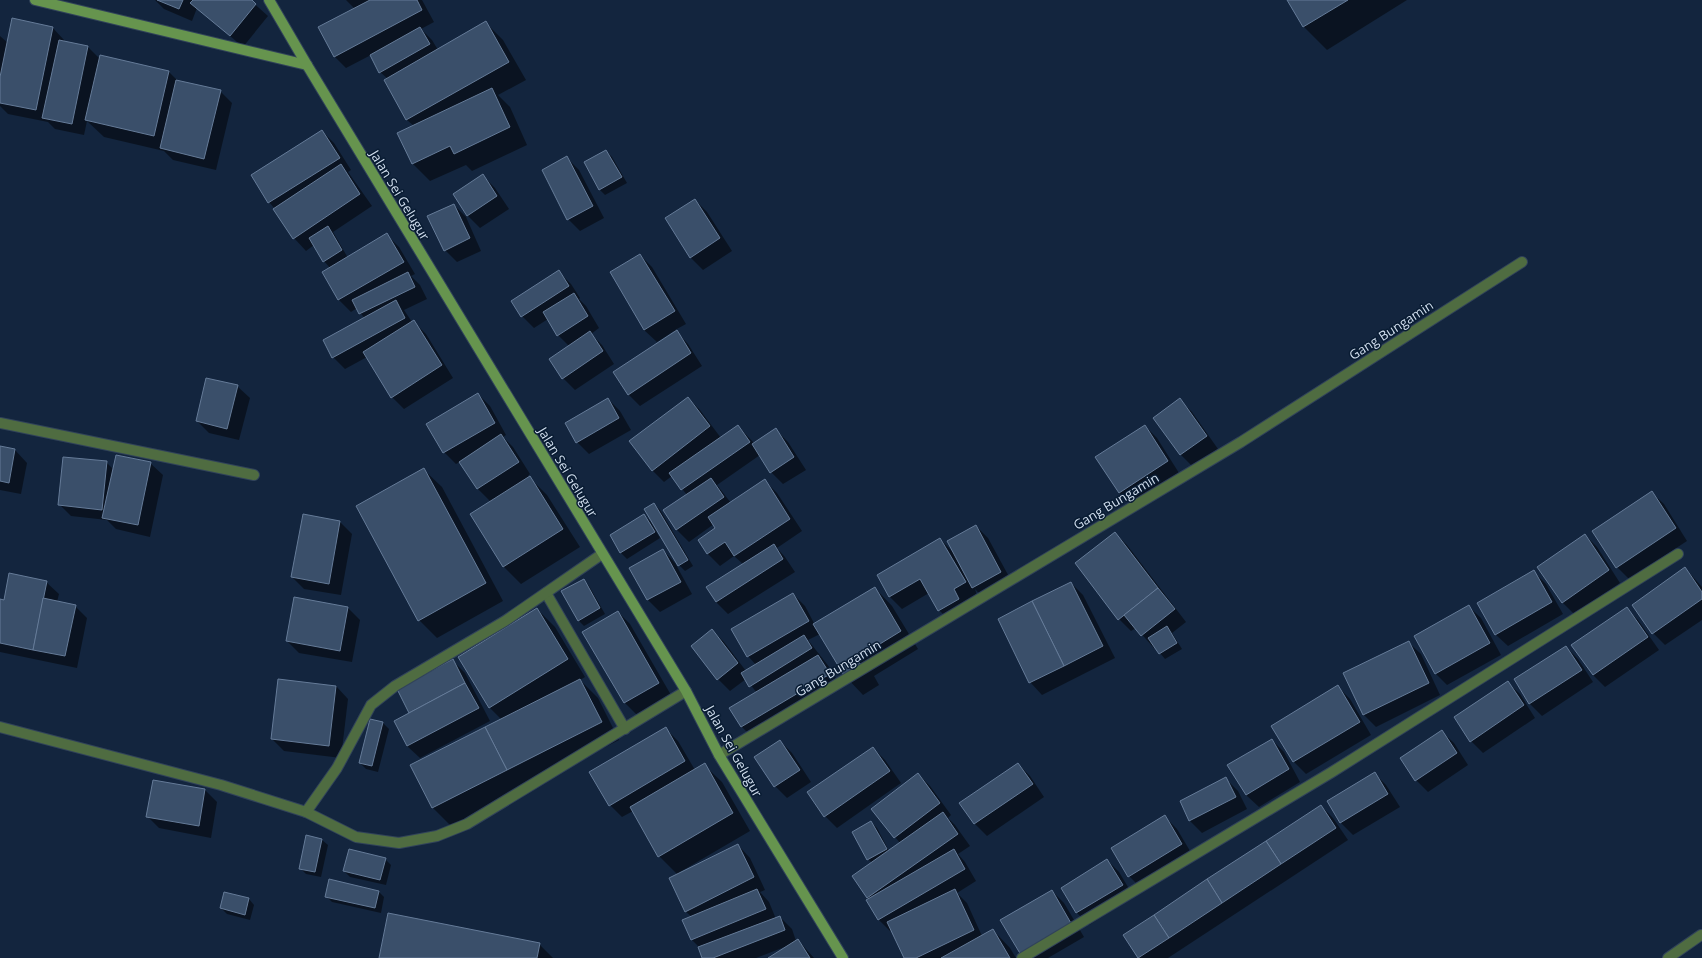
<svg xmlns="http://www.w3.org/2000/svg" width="1702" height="958" viewBox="0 0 1702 958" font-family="'Open Sans',sans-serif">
  <rect width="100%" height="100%" fill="#13253e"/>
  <g fill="#0007">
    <polygon points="155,0 250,0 268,16 243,47 197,8 192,21 164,9"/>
    <polygon points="346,0 422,0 434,22 421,29 432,40 438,50 486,23 503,40 526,80 498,95 510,107 527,145 472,171 466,165 430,181 413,164 414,126 407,120 385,81 388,79 380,72 371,55 346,68 334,56 355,9"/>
    <polygon points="1288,0 1407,0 1327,50 1304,27"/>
    <polygon points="52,27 64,40 64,42 88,47 100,59 169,72 178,81 220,91 232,103 216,170 173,160 164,151 104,137 87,121 84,135 55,129 48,122 8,114 0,106 0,36 8,43"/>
    <polygon points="322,131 334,143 351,170 348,172 372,206 333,232 348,258 387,235 399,247 415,274 411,276 420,285 427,299 404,310 412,322 414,322 426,334 453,378 404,409 392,397 367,357 345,369 333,357 365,319 357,308 351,312 339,300 330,268 324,261 314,245 306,251 294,238 275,209 269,202"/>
    <polygon points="606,151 612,157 627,183 605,195 599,189"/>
    <polygon points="567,158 579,170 604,218 580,231 568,219"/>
    <polygon points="483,176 495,188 509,209 480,228 468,216 454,195"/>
    <polygon points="695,200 707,212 732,251 703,270 691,258 666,219"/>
    <polygon points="454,205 466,217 481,251 457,262 445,250"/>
    <polygon points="640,255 652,267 686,324 675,330 688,344 702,366 640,406 628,394 675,333 674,331 657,342 644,330"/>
    <polygon points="559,272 571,284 580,298 579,299 586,306 599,328 591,334 602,345 614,364 575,390 563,378 569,346 558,335 548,319 534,328 522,316"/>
    <polygon points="237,386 250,398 239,440 209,433 197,421"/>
    <polygon points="478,394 490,406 506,435 503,437 513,447 530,474 528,476 547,495 580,547 521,584 504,567 491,502 478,489 460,462 456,464 444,452"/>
    <polygon points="688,398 700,410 721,438 738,426 754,443 776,430 788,442 806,470 783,484 771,472 760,455 717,485 731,503 765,481 777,493 802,531 777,548 785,557 795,572 728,614 716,602 743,564 734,556 720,566 708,554 699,540 717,529 714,524 689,542 677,530 664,511 687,495 672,476 664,482 652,470"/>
    <polygon points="608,399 620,411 631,430 589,454 577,442"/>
    <polygon points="1180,400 1192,412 1218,449 1193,467 1181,455 1155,418"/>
    <polygon points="1145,426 1157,438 1179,473 1132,505 1119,493 1096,457"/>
    <polygon points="0,447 15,450 27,463 21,494 0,490"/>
    <polygon points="106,462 114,470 150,463 163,475 150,537 116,529 107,520 71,516 59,504"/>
    <polygon points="424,470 442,487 503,601 437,638 419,620"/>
    <polygon points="1651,492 1664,504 1687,541 1629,579 1617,567 1593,531"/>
    <polygon points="654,504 660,510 693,566 685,571 679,565 646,509"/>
    <polygon points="644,515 650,521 660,538 627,559 621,553 611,536"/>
    <polygon points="340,522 352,534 341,595 304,589 292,577"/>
    <polygon points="976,526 988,538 1013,584 985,600 975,589 977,595 966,601 971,611 951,622 939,610 929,593 902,609 890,597 878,576 940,539 954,553"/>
    <polygon points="1115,533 1127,545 1186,622 1172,633 1182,649 1165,659 1155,647 1154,648 1136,628 1131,631 1119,619 1076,563"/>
    <polygon points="1585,535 1597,547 1620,583 1574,614 1562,602"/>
    <polygon points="663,550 675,563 692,594 660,612 648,600"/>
    <polygon points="1685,568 1702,587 1702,620 1665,645 1653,633"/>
    <polygon points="1534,572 1546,584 1563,614 1508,646 1495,634"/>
    <polygon points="583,580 589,586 605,614 584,626 578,620"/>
    <polygon points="46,582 59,594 57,602 75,606 87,618 77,668 0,652 0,600 5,601"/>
    <polygon points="1071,583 1083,595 1115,658 1042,695 1030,682 999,619"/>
    <polygon points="875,588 892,606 918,649 874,676 879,685 863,695 846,677 820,634 808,640 830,668 841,687 754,739 742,727 731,708 757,693 746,679 730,691 718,679 692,646 712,630 724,642 746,671 756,665 748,656 793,594 805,606 815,625"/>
    <polygon points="1468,606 1481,618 1501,655 1447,685 1435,673"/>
    <polygon points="348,608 360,620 352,662 299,653 287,641"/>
    <polygon points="1626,608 1638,620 1659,650 1605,687 1593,675"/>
    <polygon points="537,609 555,627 585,677 580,680 598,698 619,740 451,826 433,808 412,766 502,720 490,708"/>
    <polygon points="618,612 630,624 671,695 637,715 625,703 584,633"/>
    <polygon points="1408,642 1421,654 1440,695 1376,727 1364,715 1345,674"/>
    <polygon points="1566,647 1578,659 1593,682 1542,716 1530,704 1515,680"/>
    <polygon points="453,661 465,673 490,721 420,758 407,746 410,713"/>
    <polygon points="1507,682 1520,694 1535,718 1483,753 1471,741"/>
    <polygon points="336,686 348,699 341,758 284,751 272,739"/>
    <polygon points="1338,687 1350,699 1371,735 1306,774 1294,762 1272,726"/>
    <polygon points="383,723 389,729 378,772 366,769 360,763"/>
    <polygon points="666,729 678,741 695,770 704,765 722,782 750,831 680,872 680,873 738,845 750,858 765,890 760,892 769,902 776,919 780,917 792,929 796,941 798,940 814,958 770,958 787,946 756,958 703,958 700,948 692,940 692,917 685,911 678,875 659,856 633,811 622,817 610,805"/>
    <polygon points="1441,731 1454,743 1468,765 1428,792 1416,780 1401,759"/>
    <polygon points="1272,740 1284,752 1300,782 1259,807 1246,795"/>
    <polygon points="780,741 792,753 811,782 787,798 775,786"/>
    <polygon points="873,748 885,760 901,783 837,828 825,816 809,793"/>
    <polygon points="1018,764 1030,776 1044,797 987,836 975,824 961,803"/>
    <polygon points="1374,773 1386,785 1400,807 1353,835 1341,823 1328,801"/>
    <polygon points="918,774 930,786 951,815 948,818 955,825 970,846 958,854 965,862 976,881 957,893 967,903 982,936 993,930 1010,948 1016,958 905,958 892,930 890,931 878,919 867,897 872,863 868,859 871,822 877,828 889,851 900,843 895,837"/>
    <polygon points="1226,779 1238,791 1247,809 1202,833 1190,821 1181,801"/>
    <polygon points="154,781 205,790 217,802 211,838 159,828 147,816"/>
    <polygon points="1321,806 1333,818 1348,840 1168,958 1139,958 1124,935"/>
    <polygon points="1165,817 1177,829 1193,856 1141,888 1129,876"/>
    <polygon points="322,840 328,845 321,877 306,874 300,868"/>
    <polygon points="385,859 391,865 386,885 350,877 344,871"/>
    <polygon points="1107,860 1119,872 1134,897 1089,925 1077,913 1062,888"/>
    <polygon points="378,891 384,897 381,913 332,902 326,896"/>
    <polygon points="1052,891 1064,903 1084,937 1048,958 1025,958"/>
    <polygon points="249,899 254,905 250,920 227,914 221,908"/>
    <polygon points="539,944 553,958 380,958"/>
  </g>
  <g fill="#3a4f6a" stroke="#657b98">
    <polygon points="157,0 183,0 179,9"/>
    <polygon points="193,0 252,0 256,4 230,36 190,3"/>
    <polygon points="370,0 417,0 422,10 334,57 318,27"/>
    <polygon points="1287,0 1348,0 1303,27"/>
    <polygon points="12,18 53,27 36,110 0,103 0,77"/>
    <polygon points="486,21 509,62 406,120 384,80"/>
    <polygon points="420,27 430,44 379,73 370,55"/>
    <polygon points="59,40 88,46 72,124 42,118"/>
    <polygon points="100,55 169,71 154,136 85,120"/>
    <polygon points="176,80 221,90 204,159 160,148"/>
    <polygon points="492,88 510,127 454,154 450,146 412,164 397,133"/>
    <polygon points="322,130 340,158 268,203 251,175"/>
    <polygon points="606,150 622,177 599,190 584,162"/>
    <polygon points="567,156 593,206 567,220 542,170"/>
    <polygon points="341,164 360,194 293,239 273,209"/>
    <polygon points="483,174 497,196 467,216 453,194"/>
    <polygon points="695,199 720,238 690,258 665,218"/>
    <polygon points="454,204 470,238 444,251 427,216"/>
    <polygon points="328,226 342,250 323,262 309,238"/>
    <polygon points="387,233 404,262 338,300 322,272"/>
    <polygon points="640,254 675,311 644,330 610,272"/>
    <polygon points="559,270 569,286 521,317 511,301"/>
    <polygon points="408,272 415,287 359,314 352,300"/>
    <polygon points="574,293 588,316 557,336 543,312"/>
    <polygon points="396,300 405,318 332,358 323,340"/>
    <polygon points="414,320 442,365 391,398 363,352"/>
    <polygon points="677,330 691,353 628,395 613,372"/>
    <polygon points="590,331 603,351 562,379 549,359"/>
    <polygon points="206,378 238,385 227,429 196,421"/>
    <polygon points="478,393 495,423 443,453 426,424"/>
    <polygon points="688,397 710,426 652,471 629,441"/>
    <polygon points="608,398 619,418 576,443 565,423"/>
    <polygon points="1180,398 1207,436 1180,455 1153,418"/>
    <polygon points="738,425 750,442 681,490 669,473"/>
    <polygon points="1145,425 1168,461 1119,493 1095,457"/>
    <polygon points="776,428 794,457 770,473 752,444"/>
    <polygon points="501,434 519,462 477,489 459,462"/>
    <polygon points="0,446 15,449 9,483 0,481"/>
    <polygon points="116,455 151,462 138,525 102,518"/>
    <polygon points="63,457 107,461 102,510 58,505"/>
    <polygon points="424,468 486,583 418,621 356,506"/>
    <polygon points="530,476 563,529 503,567 470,514"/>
    <polygon points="711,478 724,497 676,530 663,510"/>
    <polygon points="765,479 790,519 734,556 725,542 707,554 698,540 715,528 708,517"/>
    <polygon points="1652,491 1676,528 1616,568 1592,531"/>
    <polygon points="654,503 688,560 678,566 644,509"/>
    <polygon points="303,514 340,521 329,584 291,577"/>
    <polygon points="644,514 655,532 620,553 610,535"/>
    <polygon points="976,525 1001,572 972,588 947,541"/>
    <polygon points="1115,532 1158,588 1118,620 1075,563"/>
    <polygon points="1585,534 1609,570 1562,603 1537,567"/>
    <polygon points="940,538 966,582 954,589 959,599 938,611 920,579 889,597 877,575"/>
    <polygon points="774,544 783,559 716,602 706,587"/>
    <polygon points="663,549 681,582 647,600 629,568"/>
    <polygon points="1685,567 1702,592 1702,599 1652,634 1632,605"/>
    <polygon points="1534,570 1552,602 1495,635 1477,603"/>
    <polygon points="9,573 47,581 33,650 0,643 0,599 4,600"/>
    <polygon points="584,579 600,608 578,621 561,591"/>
    <polygon points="1071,582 1103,646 1064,666 1032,601"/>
    <polygon points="875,587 901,631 857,658 862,667 845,677 813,624"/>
    <polygon points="1158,588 1175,609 1141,636 1124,615"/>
    <polygon points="793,593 809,621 747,657 731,629"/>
    <polygon points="294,597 348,607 340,651 286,641"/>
    <polygon points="43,598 76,605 65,656 33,650"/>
    <polygon points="1032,601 1064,666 1029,683 998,619"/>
    <polygon points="1469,605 1490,643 1435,674 1414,636"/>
    <polygon points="1627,607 1648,637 1593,675 1571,645"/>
    <polygon points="537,608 568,659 489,708 458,657"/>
    <polygon points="618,611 659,683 624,703 582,632"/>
    <polygon points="1167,626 1177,643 1159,654 1148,638"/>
    <polygon points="712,629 738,663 717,680 691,646"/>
    <polygon points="804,635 812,648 749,687 741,673"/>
    <polygon points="1409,641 1429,683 1363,715 1343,673"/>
    <polygon points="1566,646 1582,670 1529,704 1514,679"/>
    <polygon points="818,655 830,674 741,727 729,708"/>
    <polygon points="453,659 465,683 409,713 397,689"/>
    <polygon points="278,679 336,686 329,746 271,739"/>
    <polygon points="580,679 602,722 507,770 485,727"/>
    <polygon points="1508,681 1524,705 1470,742 1454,717"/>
    <polygon points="465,683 479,708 407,746 394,721"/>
    <polygon points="1338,685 1360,722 1293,762 1271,726"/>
    <polygon points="370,719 383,722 372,766 359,763"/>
    <polygon points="485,727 507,770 432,808 410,765"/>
    <polygon points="666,727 685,761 609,806 589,772"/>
    <polygon points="1442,730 1457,753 1415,781 1400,758"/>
    <polygon points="1272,739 1289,769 1246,795 1227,765"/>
    <polygon points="780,740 800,770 774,787 754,757"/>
    <polygon points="873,747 890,771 824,817 807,792"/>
    <polygon points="705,763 733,813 658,857 630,807"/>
    <polygon points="1018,763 1033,784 974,824 959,803"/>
    <polygon points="1375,772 1388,794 1340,823 1327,801"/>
    <polygon points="918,773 940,803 894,838 871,809"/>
    <polygon points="1226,777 1236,797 1189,821 1180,801"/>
    <polygon points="153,780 205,789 199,826 146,817"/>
    <polygon points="1321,805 1336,828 1281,864 1266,841"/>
    <polygon points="943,812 958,834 867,898 852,876"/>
    <polygon points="1165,815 1182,844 1128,877 1111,848"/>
    <polygon points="871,821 887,849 867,860 852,832"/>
    <polygon points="306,835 322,839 315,872 299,869"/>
    <polygon points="1266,841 1281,864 1222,903 1207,879"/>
    <polygon points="738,844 754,877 685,912 669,878"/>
    <polygon points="349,849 386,858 380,880 343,871"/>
    <polygon points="954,849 965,869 878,920 866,900"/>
    <polygon points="1107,859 1123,885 1076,913 1061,888"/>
    <polygon points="329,879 379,891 375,908 325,897"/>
    <polygon points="1207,879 1222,903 1169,938 1154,915"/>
    <polygon points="757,889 766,909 691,940 682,920"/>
    <polygon points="955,889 974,930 916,958 904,958 887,922"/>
    <polygon points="1052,890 1072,925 1021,955 1000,920"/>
    <polygon points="224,892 249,898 245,915 220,908"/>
    <polygon points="388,913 540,943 537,958 379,958"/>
    <polygon points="1154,915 1169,938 1138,958 1123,935"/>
    <polygon points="780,916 785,930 713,958 702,958 698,947"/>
    <polygon points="993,929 1010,958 941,958"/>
    <polygon points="798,939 810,958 768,958"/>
  </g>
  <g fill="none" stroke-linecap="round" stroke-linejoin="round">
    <defs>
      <polyline id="lane" points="1668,958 1701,935"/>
      <g id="street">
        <polyline points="0,423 254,475"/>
        <polyline points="546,593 625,729"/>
        <polyline points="0,727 221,785 306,812 356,837 399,843 437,836 467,824 686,691"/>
        <polyline points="719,755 1241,442 1522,262"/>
        <polyline points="306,812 337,768 371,705 395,686 505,621 602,554"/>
        <polyline points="1022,958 1332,772 1678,554"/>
      </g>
      <g id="secondary">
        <polyline points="35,0 307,65"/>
        <polyline points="269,0 307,65 686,691 719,755 843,958"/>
      </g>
    </defs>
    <use href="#lane" stroke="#31435a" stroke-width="12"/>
    <use href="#street" stroke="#31435a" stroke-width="12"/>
    <use href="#secondary" stroke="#31435a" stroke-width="12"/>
    <use href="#lane" stroke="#4f6c41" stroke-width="10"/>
    <use href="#street" stroke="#4f6c41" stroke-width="10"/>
    <use href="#secondary" stroke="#66944e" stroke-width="10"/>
  </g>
  <g text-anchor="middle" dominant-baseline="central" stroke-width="3" stroke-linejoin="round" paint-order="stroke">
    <g font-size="13" fill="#d1deee" stroke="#091c33">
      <text transform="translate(400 195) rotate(59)">Jalan Sei Gelugur</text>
      <text transform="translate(1391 330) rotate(-33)">Gang Bungamin</text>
      <text transform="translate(568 472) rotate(59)">Jalan Sei Gelugur</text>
      <text transform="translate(1116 501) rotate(-31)">Gang Bungamin</text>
      <text transform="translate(838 668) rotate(-31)">Gang Bungamin</text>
      <text transform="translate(734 751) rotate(61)">Jalan Sei Gelugur</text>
    </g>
  </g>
</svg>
